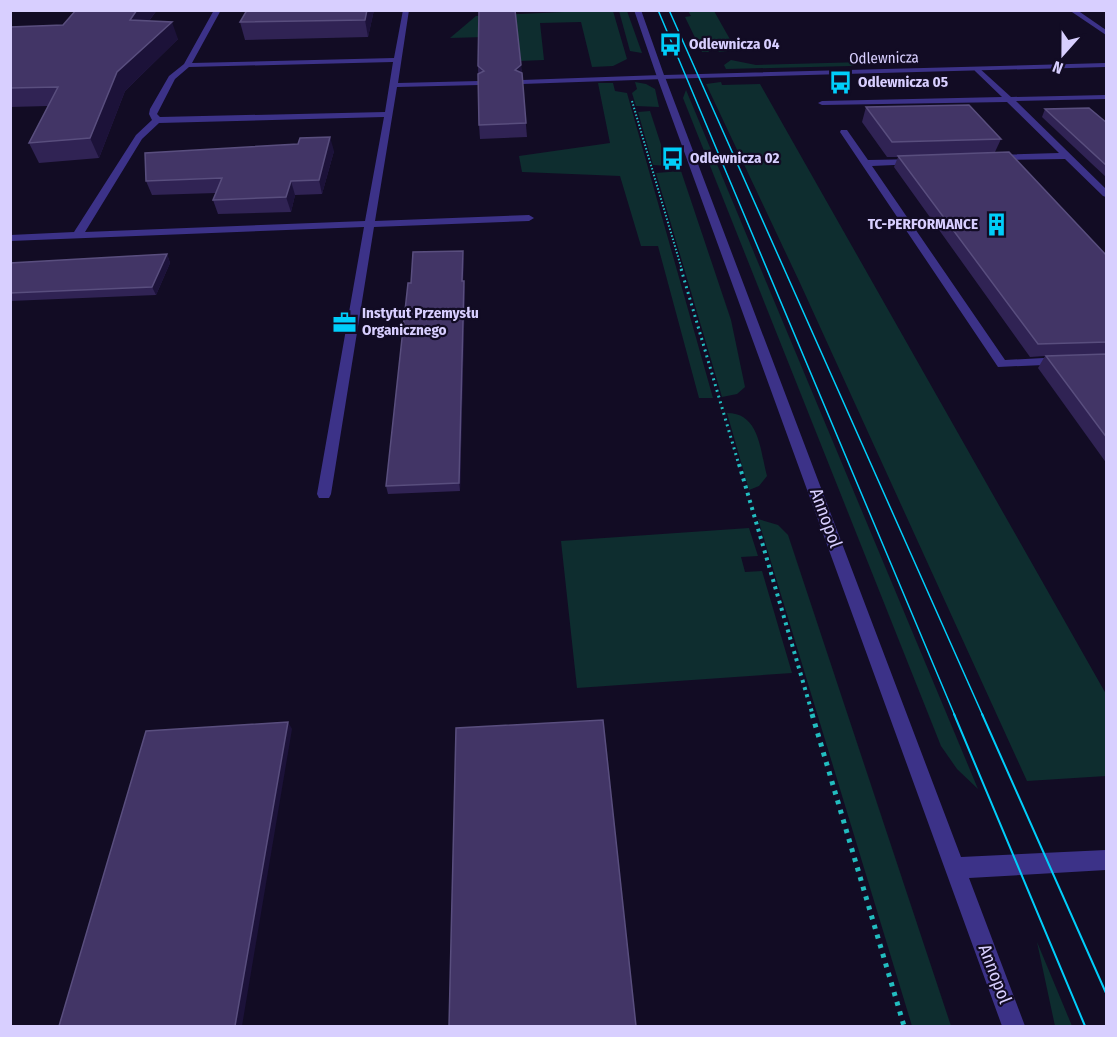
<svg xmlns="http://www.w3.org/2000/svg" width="1117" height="1037" viewBox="0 0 1117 1037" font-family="'Fira Sans Condensed',sans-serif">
  <rect width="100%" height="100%" fill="#120c24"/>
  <g fill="#0e2d2f">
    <polygon points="562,10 613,11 627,59 613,66 592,67 581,22 540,23 544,60 520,61 517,36 450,38 476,16 564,12"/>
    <polygon points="619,11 627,11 642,53 630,51"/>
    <polygon points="688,11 714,11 736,50 719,52 717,48 708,48 709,52 702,52 685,17 691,16"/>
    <polygon points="731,60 756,65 864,62 851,66 726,69 724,65"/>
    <polygon points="635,82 646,84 655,89 659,107 636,106 632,93 637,89"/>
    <polygon points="721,82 722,85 760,84 1106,694 1106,776 1027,781 800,283 706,84"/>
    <polygon points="598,83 613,83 615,91 627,93 713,398 699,398 658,246 641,246 620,176 522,172 519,156 610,143"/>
    <polygon points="686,90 978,789 957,769 941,746 683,98"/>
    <polygon points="650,111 668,166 653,165 638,112"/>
    <polygon points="681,171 731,320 745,387 737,394 722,397 656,173"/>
    <path d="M727 413C760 413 760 451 767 476L759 486 749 490Z"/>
    <polygon points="758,519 778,525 788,535 951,1026 912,1026"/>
    <polygon points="749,528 758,556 741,557 745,572 762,571 792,673 577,688 561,541"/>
    <polygon points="1037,942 1072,1026 1055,1026"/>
  </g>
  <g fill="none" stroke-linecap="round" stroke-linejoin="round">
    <polyline stroke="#22bdc0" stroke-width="2" stroke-dasharray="1.5 2" stroke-linecap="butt" points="632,101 682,270"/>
    <polyline stroke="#22bdc0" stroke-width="3" stroke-dasharray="2 4" stroke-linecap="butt" points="681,269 739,465"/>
    <polyline stroke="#22bdc0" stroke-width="4" stroke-dasharray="3 4.5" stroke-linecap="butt" points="739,464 813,716"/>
    <polyline stroke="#22bdc0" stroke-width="5" stroke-dasharray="4 6" stroke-linecap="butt" points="812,714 904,1026"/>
    <g fill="#3c3288" fill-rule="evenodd">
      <path d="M214 10H221L192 63 394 58 403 10H409L398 83 479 81 483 83 479 85 397 87 375 221 529 215 534 218 529 221 374 227 331 494 329 498H319L317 494 364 227 10 241V235L74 232 136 135 152 120 149 114 150 109 169 76 184 64ZM393 62 385 112 160 117 157 114 175 79 189 67ZM384 117 365 221 85 232 142 139 159 123Z"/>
      <polygon points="1069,10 1077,10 1106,30 1106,35"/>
      <polygon points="978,67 1011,97 1106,95 1106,99 1016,101 1106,189 1106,197 1103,196 1065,159 991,160 991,156 994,155 1059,153 1007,102 822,105 818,103 822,101 1002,97 975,71 974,69"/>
      <polygon points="661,75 664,75 664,79 522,84 518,82 522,80"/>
      <polygon points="841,130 847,130 868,160 919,159 919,163 916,164 872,166 1005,360 1062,357 1066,358 1068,361 1066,364 998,367 840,132"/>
    </g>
    <polygon fill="#3c3288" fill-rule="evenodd" points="661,75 665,77 961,857 1106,850 1106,870 969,878 1025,1026 1002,1026 657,77"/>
    <polygon fill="#3c3288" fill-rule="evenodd" points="634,10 641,10 664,75 1106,63 1106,67 661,79 657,77"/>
    <g stroke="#00cefa" stroke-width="1.5">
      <polyline points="658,10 955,716"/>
      <polyline points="669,10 983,716"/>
    </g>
    <g stroke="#00cefa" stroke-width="2">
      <polyline points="954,714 1085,1026"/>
      <polyline points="982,714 1106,993"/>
    </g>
  </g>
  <g fill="#302354">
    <polygon points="76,10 157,10 149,21 178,39 125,91 99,158 39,163 29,143 48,106 10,107 10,27 63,25"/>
    <polygon points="247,10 374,10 368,37 245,40 240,22"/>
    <polygon points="521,65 527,137 480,139 479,125 478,66"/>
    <polygon points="866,107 1001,139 995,152 1107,256 1107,464 1038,368 1045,356 1030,357 894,167 898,157 887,157 862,122"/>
    <polygon points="1045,109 1107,123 1107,178 1042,117"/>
    <polygon points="334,151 322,194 295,195 291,212 218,214 213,200 216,193 152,195 146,181"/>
    <polygon points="167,254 170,263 156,295 10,301 10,263"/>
    <polygon points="464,259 463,281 465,289 460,491 388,494 386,486"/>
  </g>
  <g fill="#1c1239">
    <polygon points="137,10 157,10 136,38 130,20"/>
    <polygon points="367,10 374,10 368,37 365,20"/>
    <polygon points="172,22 178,39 125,91 99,158 90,138 117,72"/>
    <polygon points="521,65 521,78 515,70"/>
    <polygon points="330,137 334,151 322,194 319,180"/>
    <polygon points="291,181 295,195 291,212 286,197"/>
    <polygon points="463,251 464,259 463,289 462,281"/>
    <polygon points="167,254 170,263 156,295 152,287"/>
    <polygon points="464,281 465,289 460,491 459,483"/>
    <polygon points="288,722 292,729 242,1026 235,1026"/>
  </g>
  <g fill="#423566" stroke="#594e7e" stroke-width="1.5">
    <polygon points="76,10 137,10 130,20 172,22 117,72 90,138 29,143 58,87 10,88 10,27 63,25"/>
    <polygon points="247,10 367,10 365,20 240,22"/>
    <polygon points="479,10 515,10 521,65 515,70 522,73 526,123 479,125 478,74 484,71 478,66"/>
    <polygon points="969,105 1001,139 892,142 866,107"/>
    <polygon points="1089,108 1107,123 1107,166 1045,109"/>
    <polygon points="330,137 319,180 291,181 286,197 213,200 222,178 146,181 145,153 298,144 300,138"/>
    <polygon points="1009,152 1107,256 1107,342 1038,344 898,156"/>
    <polygon points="463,251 462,281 464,281 459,483 386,486 408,283 411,283 413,252"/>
    <polygon points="167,254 152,287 10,293 10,263"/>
    <polygon points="1107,354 1107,438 1046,356"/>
    <polygon points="603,720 636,1026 449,1026 456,728"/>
    <polygon points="288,722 235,1026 59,1026 146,731"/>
  </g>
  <defs>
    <symbol id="bus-bare" viewBox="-9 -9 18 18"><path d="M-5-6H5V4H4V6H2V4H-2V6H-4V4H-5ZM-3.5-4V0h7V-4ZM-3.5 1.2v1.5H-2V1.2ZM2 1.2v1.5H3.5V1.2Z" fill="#00cefa" stroke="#120c24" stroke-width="2.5" paint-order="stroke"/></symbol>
    <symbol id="building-bare" viewBox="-9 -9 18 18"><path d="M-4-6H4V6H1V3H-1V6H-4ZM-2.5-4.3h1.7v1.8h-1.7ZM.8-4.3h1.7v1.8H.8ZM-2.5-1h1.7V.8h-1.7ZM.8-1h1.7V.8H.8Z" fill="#00cefa" stroke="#120c24" stroke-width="2.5" paint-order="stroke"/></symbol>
    <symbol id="office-bare" viewBox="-9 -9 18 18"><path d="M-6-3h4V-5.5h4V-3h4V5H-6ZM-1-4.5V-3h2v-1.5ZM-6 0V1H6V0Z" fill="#00cefa" stroke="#120c24" stroke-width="2.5" paint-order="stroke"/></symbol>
  </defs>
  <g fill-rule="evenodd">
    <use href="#bus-bare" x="654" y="28" width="33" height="33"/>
    <use href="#bus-bare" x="824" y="66" width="33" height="33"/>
    <use href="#bus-bare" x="656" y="142" width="33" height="33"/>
    <use href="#building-bare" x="980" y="208" width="33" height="33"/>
    <use href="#office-bare" x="328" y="306" width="33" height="33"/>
  </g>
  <g text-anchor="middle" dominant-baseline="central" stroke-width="4.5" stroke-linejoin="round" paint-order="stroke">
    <g font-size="15" font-weight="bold" fill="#d8cfff" stroke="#120c24" text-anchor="start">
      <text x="689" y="44">Odlewnicza 04</text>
      <text x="858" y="82">Odlewnicza 05</text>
      <text x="690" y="158">Odlewnicza 02</text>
      <text x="978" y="224" text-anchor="end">TC-PERFORMANCE</text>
      <text x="362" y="313">Instytut Przemysłu<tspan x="362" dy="17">Organicznego</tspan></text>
    </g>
    <g font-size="15" fill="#d8cfff" stroke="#120c24">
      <text transform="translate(884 58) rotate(-1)">Odlewnicza</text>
    </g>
    <g font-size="18" fill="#d8cfff" stroke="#120c24">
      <text transform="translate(826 518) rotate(70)">Annopol</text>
      <text transform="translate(995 974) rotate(69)">Annopol</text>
    </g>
  </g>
  <rect width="1117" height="1037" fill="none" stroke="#d8cfff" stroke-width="24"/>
  <g transform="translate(1063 54) rotate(201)" stroke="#120c24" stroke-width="4.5" paint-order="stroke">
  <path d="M0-4.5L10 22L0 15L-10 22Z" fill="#d8cfff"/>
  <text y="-9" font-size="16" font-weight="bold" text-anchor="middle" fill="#d8cfff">N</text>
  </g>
</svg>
